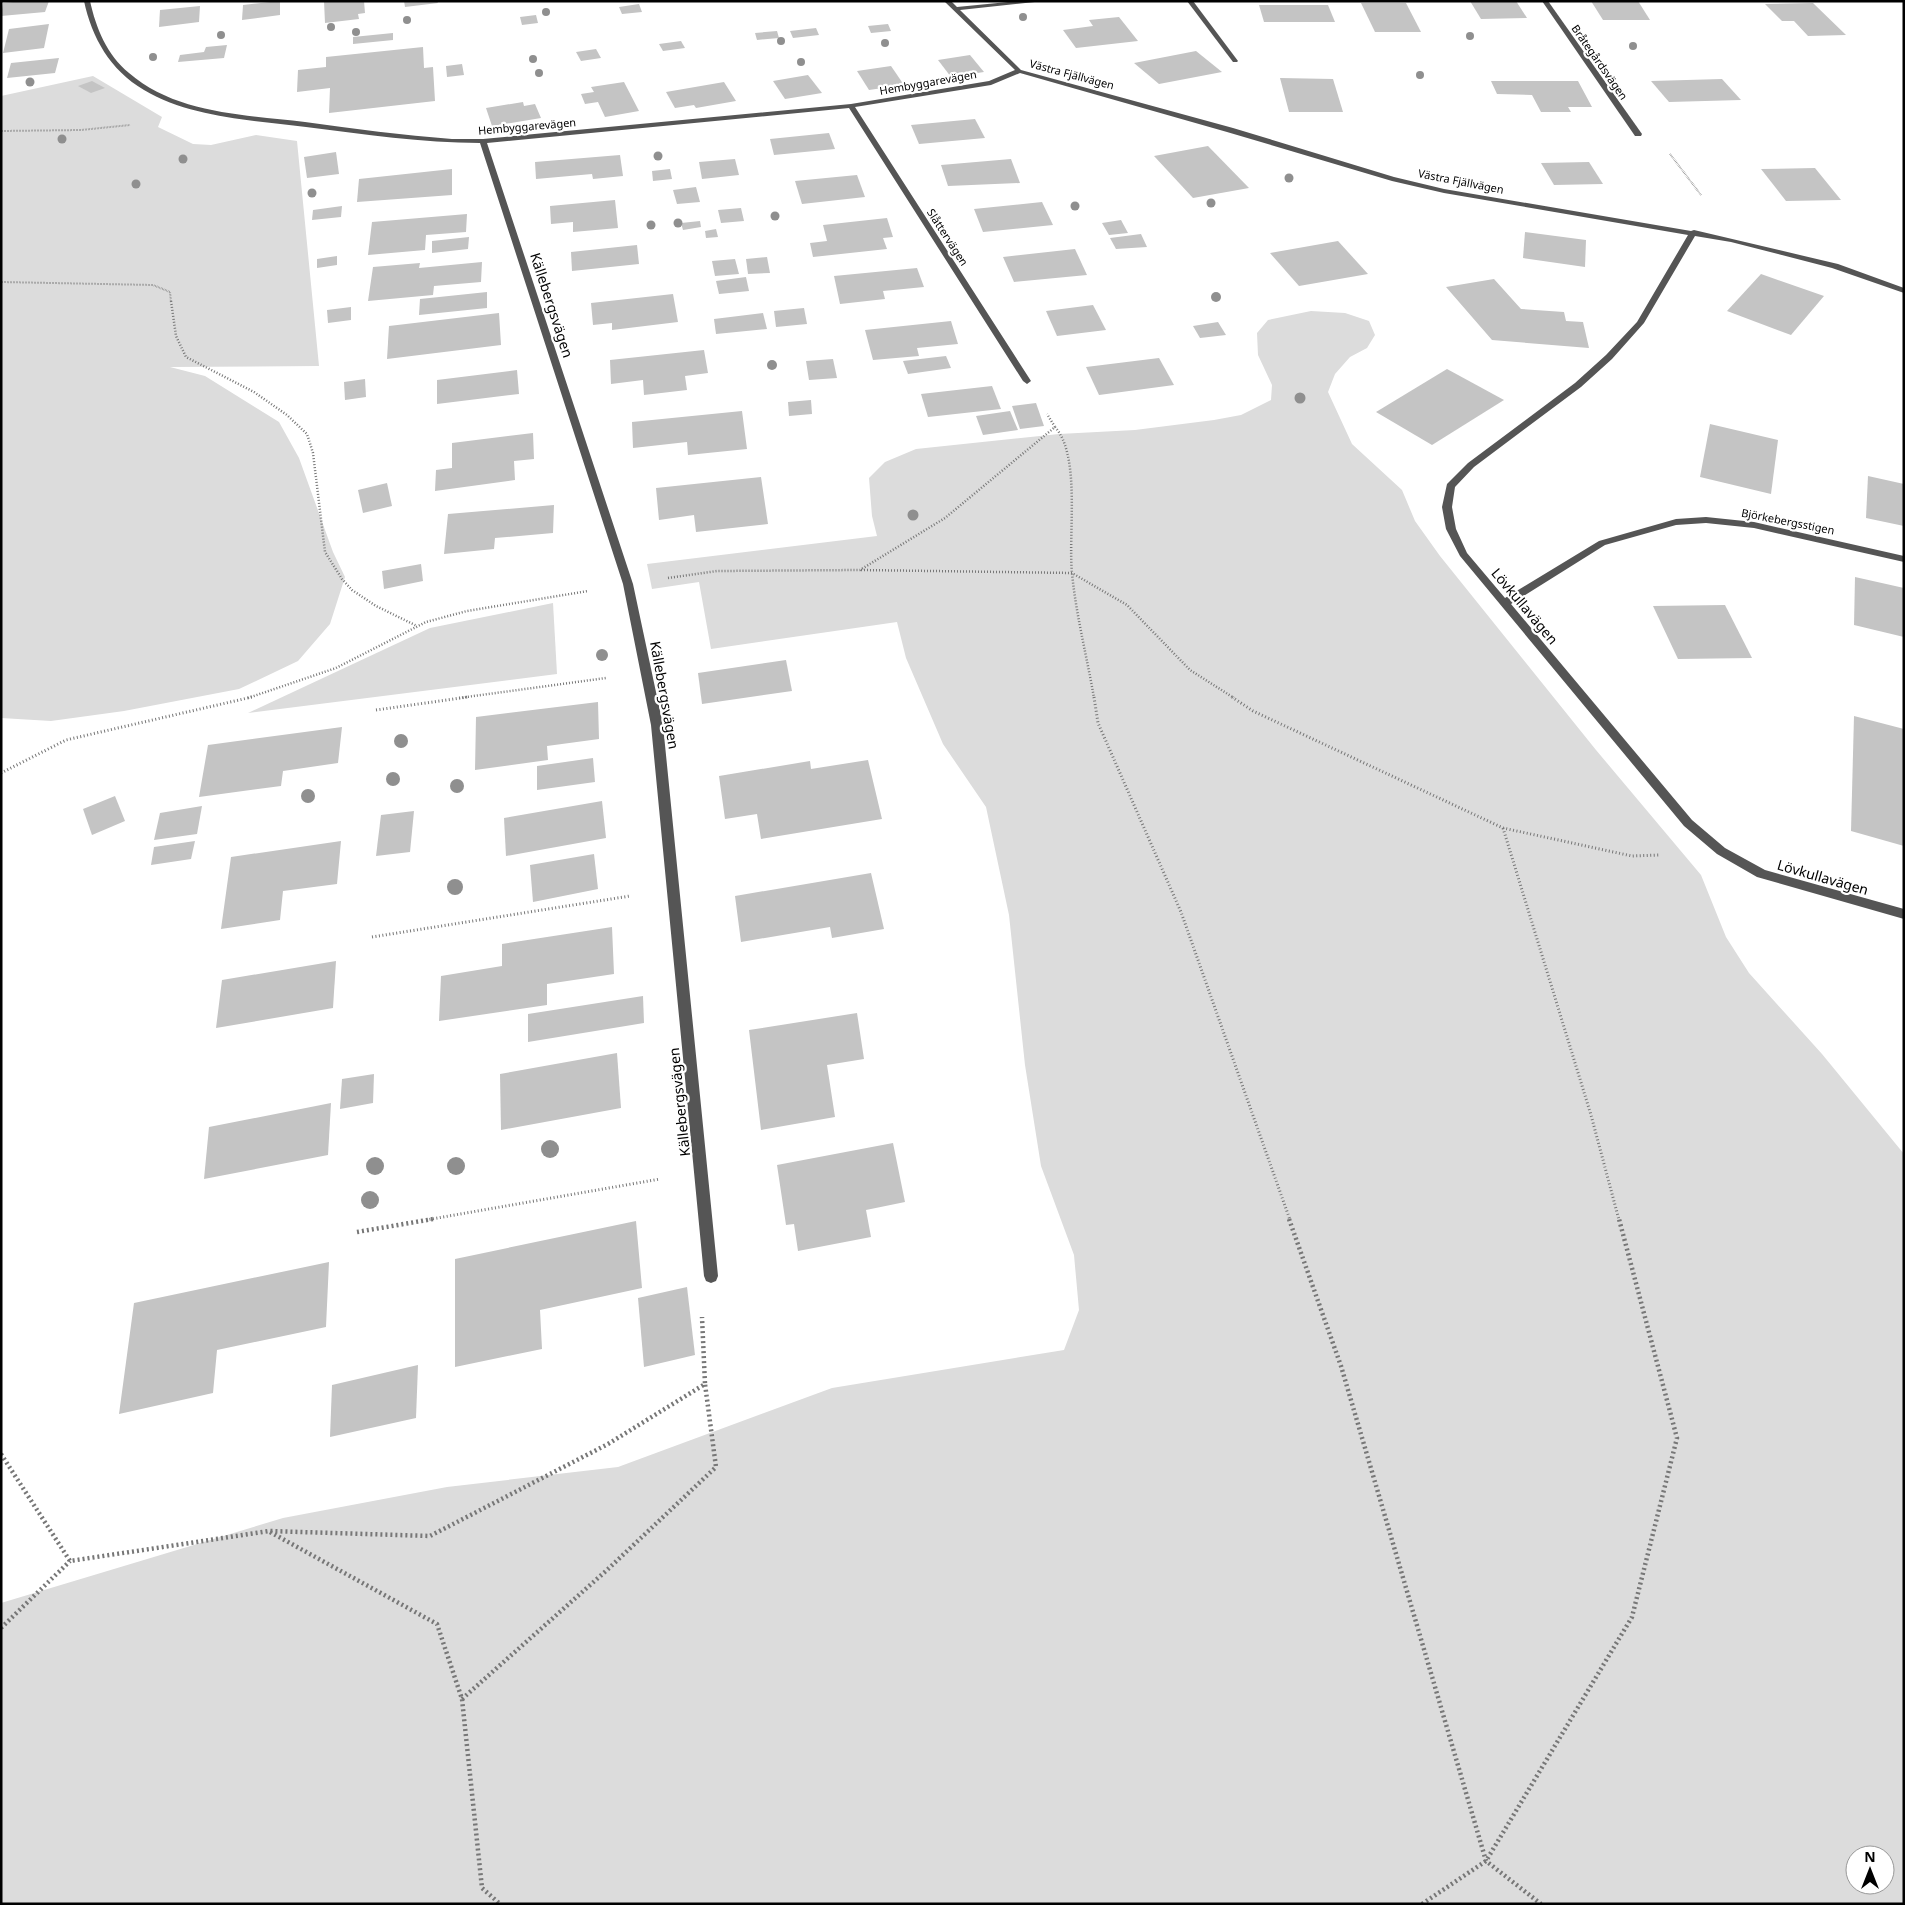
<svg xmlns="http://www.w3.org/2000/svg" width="1905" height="1905" viewBox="0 0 1905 1905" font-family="'Noto Sans',sans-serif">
  <rect width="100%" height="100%" fill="#fff"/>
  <g fill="#dcdcdc" fill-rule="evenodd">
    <polygon points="93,76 162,117 158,127 193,144 211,145 256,135 297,141 319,366 170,367 205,376 279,422 299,458 333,552 345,577 330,624 298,661 239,689 124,711 51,721 1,718 1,96"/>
    <path d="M1311 311 1345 313 1369 321 1375 335 1367 348 1350 357 1335 374 1328 392 1352 444 1402 490 1415 521 1440 556 1596 750 1701 875 1726 937 1749 973 1822 1054 1904 1154V1904H1V1603L283 1518 447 1487 618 1467 832 1388 1064 1350 1079 1310 1074 1255 1041 1166 1025 1065 1009 915 986 807 943 744 906 658 897 622 711 649 699 582 652 589 647 564 877 536 872 516 869 478 885 462 916 449 1059 434 1135 430 1214 420 1241 415 1271 400 1272 385 1258 355 1257 333 1268 320ZM1855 1855H1885V1885H1855Z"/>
    <polygon points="553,603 557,674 248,713 430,628"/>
  </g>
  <g fill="#c4c4c4">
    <polygon points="23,1 49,1 45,12 1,16 3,3"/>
    <polygon points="280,1 280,15 242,20 243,5"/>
    <polygon points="324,1 364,1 365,13 358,14 359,19 325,23"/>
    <polygon points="404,1 437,1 438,3 405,7"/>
    <polygon points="1470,1 1516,1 1527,18 1481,19"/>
    <polygon points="1591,1 1638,1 1650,20 1603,20"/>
    <polygon points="1361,3 1406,3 1421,32 1375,32"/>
    <polygon points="1813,3 1846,35 1808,36 1794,21 1782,21 1765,4"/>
    <polygon points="639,4 642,12 622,14 619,7"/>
    <polygon points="1259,5 1328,5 1335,22 1264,22"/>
    <polygon points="200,6 199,22 159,27 160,10"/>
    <polygon points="536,15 538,23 522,25 520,17"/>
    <polygon points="1119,17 1138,41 1076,48 1063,30 1093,26 1089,20"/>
    <polygon points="49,24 44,48 3,53 9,29"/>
    <polygon points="888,24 891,31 871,33 868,26"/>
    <polygon points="816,28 819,35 793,38 790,31"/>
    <polygon points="777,31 779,38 757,40 755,33"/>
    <polygon points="393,33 393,40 353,44 353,37"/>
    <polygon points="681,41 685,48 663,51 659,44"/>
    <polygon points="227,45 224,58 178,62 180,55 204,52 206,47"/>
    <polygon points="423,47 424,68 433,67 435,101 329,113 330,88 297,92 298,70 326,67 326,57"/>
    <polygon points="596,49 601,58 581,61 576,52"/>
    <polygon points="1196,51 1222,72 1159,84 1134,63"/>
    <polygon points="970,55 984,72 951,77 938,60"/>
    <polygon points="59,58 55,73 7,78 11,63"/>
    <polygon points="462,64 464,75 447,77 446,66"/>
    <polygon points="891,66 904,85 869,90 857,71"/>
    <polygon points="808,75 822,93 785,99 773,81"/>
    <polygon points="1280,78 1333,79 1343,112 1289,112"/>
    <polygon points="1722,79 1741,100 1669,102 1651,81"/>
    <polygon points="92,81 105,88 91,93 78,86"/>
    <polygon points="1491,81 1578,81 1592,107 1568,107 1571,112 1541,112 1532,95 1497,94"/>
    <polygon points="624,82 639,111 605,117 598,102 585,104 581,94 594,92 591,87"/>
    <polygon points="724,82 736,101 696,108 694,105 675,108 666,92"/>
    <polygon points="523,102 524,106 535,104 541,118 492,126 486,108"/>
    <polygon points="975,119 985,138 919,144 911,125"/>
    <polygon points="829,133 835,149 774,155 770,139"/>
    <polygon points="1208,146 1249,188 1193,198 1154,156"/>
    <polygon points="336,152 339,174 307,178 304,157"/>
    <polygon points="620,155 623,176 593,179 592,174 536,179 535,162"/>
    <polygon points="735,159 739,175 702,179 699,162"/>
    <polygon points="1011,159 1020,183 948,186 941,165"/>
    <polygon points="1589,162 1603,184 1554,185 1541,163"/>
    <polygon points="1815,168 1841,200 1786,201 1761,169"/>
    <polygon points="452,169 452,195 357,202 359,179"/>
    <polygon points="670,169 672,179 653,181 652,171"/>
    <polygon points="857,175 865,197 802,204 795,181"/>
    <polygon points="696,187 700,202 677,204 673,190"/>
    <polygon points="615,200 618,228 573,232 573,222 551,224 550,206"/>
    <polygon points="1042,202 1053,225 983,232 974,209"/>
    <polygon points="342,206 341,217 312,220 313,210"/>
    <polygon points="741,208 744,221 721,223 718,210"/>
    <polygon points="467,214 466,232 426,235 425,250 368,255 372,222"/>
    <polygon points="887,218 893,237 883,238 887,249 813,257 810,243 827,241 823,225"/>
    <polygon points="1121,220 1128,233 1109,235 1102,223"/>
    <polygon points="700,221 701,227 683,230 681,223"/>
    <polygon points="716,229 718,237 706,238 705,231"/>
    <polygon points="1525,232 1586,240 1585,267 1523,258"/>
    <polygon points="1141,234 1147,247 1116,249 1110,238"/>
    <polygon points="469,237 468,249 432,253 432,241"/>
    <polygon points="1338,241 1368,274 1299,286 1270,253"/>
    <polygon points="637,245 639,264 572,271 571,252"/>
    <polygon points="1075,249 1087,275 1014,282 1003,257"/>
    <polygon points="337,256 337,265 317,268 317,259"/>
    <polygon points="767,257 770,273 748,274 746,259"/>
    <polygon points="735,259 739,274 715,276 712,261"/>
    <polygon points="482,262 481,282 434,286 433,295 368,301 373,267 420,263 419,268"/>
    <polygon points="917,268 924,287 883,291 885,299 840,304 834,276"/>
    <polygon points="1761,274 1824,296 1791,335 1727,311"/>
    <polygon points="746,277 749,291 719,294 716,281"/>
    <polygon points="1494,279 1521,309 1564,312 1566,321 1583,322 1589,348 1492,340 1446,287"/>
    <polygon points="487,292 487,308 419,315 420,299"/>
    <polygon points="673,294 678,322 612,330 612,323 593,325 591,303"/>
    <polygon points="1093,305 1106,330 1057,336 1046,311"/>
    <polygon points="351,307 351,320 328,323 327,310"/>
    <polygon points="804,308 807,324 776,327 774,311"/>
    <polygon points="499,313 501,345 387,359 389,326"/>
    <polygon points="763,313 767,329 716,334 714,319"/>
    <polygon points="951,321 958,344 917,348 919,356 873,360 865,330"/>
    <polygon points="1218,322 1226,335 1200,338 1193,326"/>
    <polygon points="704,350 708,373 685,376 687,390 644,395 643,380 611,384 610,360"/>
    <polygon points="946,356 951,368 908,374 903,361"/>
    <polygon points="1159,358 1174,385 1099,395 1086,367"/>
    <polygon points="833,359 837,378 809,380 806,361"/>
    <polygon points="1447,369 1504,400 1432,445 1376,412"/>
    <polygon points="517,370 519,394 437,404 437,380"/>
    <polygon points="365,379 366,397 345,400 344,382"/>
    <polygon points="992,386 1001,409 928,417 921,394"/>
    <polygon points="811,400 812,414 789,416 788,402"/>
    <polygon points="1036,403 1044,426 1020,429 1012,406"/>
    <polygon points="742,411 747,449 688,455 687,442 633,448 632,422"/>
    <polygon points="1010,411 1018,430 983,435 976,416"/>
    <polygon points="1710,424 1778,440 1771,494 1700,477"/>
    <polygon points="533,433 534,459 514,461 515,480 435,491 436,470 452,468 452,443"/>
    <polygon points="1868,476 1904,484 1904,526 1866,518"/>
    <polygon points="761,477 768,524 696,532 694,515 659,520 656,488"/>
    <polygon points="387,483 392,506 363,513 358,490"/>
    <polygon points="554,505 553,533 495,538 494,549 444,554 448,514"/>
    <polygon points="421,564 423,581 384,589 382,571"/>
    <polygon points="1855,577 1904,588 1904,637 1854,625"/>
    <polygon points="1725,605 1752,658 1678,659 1653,606"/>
    <polygon points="786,660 792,691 702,704 698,673"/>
    <polygon points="598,702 599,739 547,746 548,760 475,770 476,717"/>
    <polygon points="1854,716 1904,729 1904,846 1851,831"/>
    <polygon points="342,727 338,763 283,771 281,786 199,797 208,745"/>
    <polygon points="593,758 595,782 537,790 537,766"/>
    <polygon points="868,760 882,819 761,839 757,814 725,819 719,776 810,761 811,769"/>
    <polygon points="115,796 125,821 92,835 83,809"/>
    <polygon points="602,801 606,838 506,856 504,818"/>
    <polygon points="202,806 197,834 154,840 160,813"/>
    <polygon points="414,811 410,852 376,856 381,815"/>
    <polygon points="195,841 191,859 151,865 154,847"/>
    <polygon points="341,841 337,884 283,891 280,920 221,929 231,857"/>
    <polygon points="594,854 598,889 533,902 530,865"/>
    <polygon points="871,873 884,929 832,938 830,927 741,942 735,896"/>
    <polygon points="612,927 614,974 547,984 547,1005 439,1021 441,976 502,966 502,944"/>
    <polygon points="336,961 333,1008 216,1028 222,980"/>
    <polygon points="643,996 644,1023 528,1042 528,1014"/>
    <polygon points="857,1013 864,1059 827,1065 835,1117 761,1130 749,1030"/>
    <polygon points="617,1053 621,1108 501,1130 500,1074"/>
    <polygon points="374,1074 373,1103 340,1109 342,1079"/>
    <polygon points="331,1103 328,1155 204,1179 209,1127"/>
    <polygon points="893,1143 905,1202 866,1210 871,1237 798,1251 794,1224 786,1225 777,1165"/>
    <polygon points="636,1221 642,1288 540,1310 542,1349 455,1367 455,1259"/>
    <polygon points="329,1262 326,1327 217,1350 213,1393 119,1414 134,1303"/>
    <polygon points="687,1287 695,1355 644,1367 638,1298"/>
    <polygon points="418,1365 416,1418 330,1437 332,1385"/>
  </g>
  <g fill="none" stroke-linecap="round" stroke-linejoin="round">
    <g stroke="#777" stroke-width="2" stroke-dasharray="0.5 1" stroke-linecap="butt">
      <polyline points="1,131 81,130 130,125"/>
      <polyline points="1670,154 1701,195"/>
      <polyline points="1,282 153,285 170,292 171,302"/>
    </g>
    <g stroke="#777" stroke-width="2.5" stroke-dasharray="1 2" stroke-linecap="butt">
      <polyline points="171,301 176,336 186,357 254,392 287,415 307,434 313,453 325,552 342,579 352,590 376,606 417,626"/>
      <path d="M1055 427C1081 456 1068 534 1072 573 1076 615 1087 657 1094 698"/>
      <polyline points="861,570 1072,573 1127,605 1190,670 1234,698"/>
      <polyline points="668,578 717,571 860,570 945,518 1055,427 1047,414"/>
      <polyline points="248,698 336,668 426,622 467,611 588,591"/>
      <polyline points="459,698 606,678"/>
    </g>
    <g stroke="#777" stroke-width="3" stroke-dasharray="1 2.5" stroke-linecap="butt">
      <polyline points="1094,697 1098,723 1181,912 1290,1220"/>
      <polyline points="1232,697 1253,711 1503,828 1632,856 1659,855"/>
      <polyline points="376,710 468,697"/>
      <polyline points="1,773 66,740 252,697"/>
      <polyline points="1503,828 1591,1115 1619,1220"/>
      <polyline points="372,937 630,896"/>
      <polyline points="426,1220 660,1179"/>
    </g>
    <g stroke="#777" stroke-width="4.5" stroke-dasharray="2 3" stroke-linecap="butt">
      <polyline points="1289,1219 1341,1366 1486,1861 1541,1904"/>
      <polyline points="357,1232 433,1219"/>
      <polyline points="1,1454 70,1561 269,1531 430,1536 608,1444 705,1384 702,1317"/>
      <polyline points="270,1532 437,1624 462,1699 482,1888 500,1904"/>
      <polyline points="1,1628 70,1561"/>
      <polyline points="462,1699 607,1570 716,1467 705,1384"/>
      <polyline points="1422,1904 1486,1861 1632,1617 1677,1438 1619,1219"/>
    </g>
    <g fill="#555" fill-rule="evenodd">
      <path d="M84 1H90C96 28 107 55 129 73 176 114 247 115 305 122 354 129 403 135 452 139H483L851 104 989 81 1015 70 944 1H951L957 7 1018 1H1044L960 10 1021 70 1233 128 1394 177 1444 189 1691 231 1694 230 1838 264 1904 288V293L1832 268 1731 242 1695 236 1644 323 1612 359 1581 387 1474 467 1455 487 1452 507 1456 529 1467 553 1505 598 1599 541 1676 519 1706 517 1754 522 1904 556V562L1754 528 1706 523 1676 525 1605 545 1511 604 1692 820 1725 848 1765 870 1904 909V919L1757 877 1717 854 1684 826 1460 556 1446 529 1442 507 1447 484 1468 463 1575 383 1606 355 1637 322 1688 235 1444 193 1392 181 1227 132 1020 73 991 85 855 107 1031 381 1027 384 1023 381 849 108 487 143 633 584 663 725 718 1276 716 1281 711 1283 706 1281 704 1276 651 725 623 584 480 143C422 143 364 134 306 127 253 120 191 118 144 90 110 70 92 38 84 1Z"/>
      <polygon points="1187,1 1193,1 1238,61 1237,62 1233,62"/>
      <polygon points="1542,1 1548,1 1642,134 1641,136 1635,136"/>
    </g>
  </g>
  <g fill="#8f8f8f">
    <circle cx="546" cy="12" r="4"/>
    <circle cx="1023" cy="17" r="4"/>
    <circle cx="407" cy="20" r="4"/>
    <circle cx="331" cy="27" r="4"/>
    <circle cx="356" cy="32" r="4"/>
    <circle cx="221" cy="35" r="4"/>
    <circle cx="1470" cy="36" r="4"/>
    <circle cx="781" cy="41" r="4"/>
    <circle cx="885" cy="43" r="4"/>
    <circle cx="1633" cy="46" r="4"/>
    <circle cx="153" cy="57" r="4"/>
    <circle cx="533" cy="59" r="4"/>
    <circle cx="801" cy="62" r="4"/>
    <circle cx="539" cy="73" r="4"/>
    <circle cx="1420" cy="75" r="4"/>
    <circle cx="30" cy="82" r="4.5"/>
    <circle cx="62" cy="139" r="4.5"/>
    <circle cx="658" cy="156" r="4.5"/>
    <circle cx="183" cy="159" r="4.5"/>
    <circle cx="1289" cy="178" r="4.5"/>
    <circle cx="136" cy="184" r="4.5"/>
    <circle cx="312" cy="193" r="4.5"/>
    <circle cx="1211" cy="203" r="4.5"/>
    <circle cx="1075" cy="206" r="4.5"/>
    <circle cx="775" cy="216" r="4.5"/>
    <circle cx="678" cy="223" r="4.5"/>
    <circle cx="651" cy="225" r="4.5"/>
    <circle cx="1216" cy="297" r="5"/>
    <circle cx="772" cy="365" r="5"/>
    <circle cx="1300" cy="398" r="5.5"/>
    <circle cx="913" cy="515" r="5.5"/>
    <circle cx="602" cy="655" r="6"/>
    <circle cx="401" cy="741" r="7"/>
    <circle cx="393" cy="779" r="7"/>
    <circle cx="457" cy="786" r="7"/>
    <circle cx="308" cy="796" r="7"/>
    <circle cx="455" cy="887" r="8"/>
    <circle cx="550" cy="1149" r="9"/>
    <circle cx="375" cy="1166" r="9"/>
    <circle cx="456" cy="1166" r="9"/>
    <circle cx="370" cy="1200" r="9"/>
  </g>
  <g text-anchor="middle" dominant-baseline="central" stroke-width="4.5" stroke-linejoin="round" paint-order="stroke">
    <g font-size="11" fill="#000" stroke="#fff">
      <text transform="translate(1600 62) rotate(55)">Bråtegårdsvägen</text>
      <text transform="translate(1072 74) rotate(15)">Västra Fjällvägen</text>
      <text transform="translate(928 82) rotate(-10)">Hembyggarevägen</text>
      <text transform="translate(527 126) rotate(-5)">Hembyggarevägen</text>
      <text transform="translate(1461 181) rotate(11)">Västra Fjällvägen</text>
      <text transform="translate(948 237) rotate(57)">Slåttervägen</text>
      <text transform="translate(1788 521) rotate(11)">Björkebergsstigen</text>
    </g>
    <g font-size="14" fill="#000" stroke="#fff">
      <text transform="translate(552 305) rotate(72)">Källebergsvägen</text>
      <text transform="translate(1525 606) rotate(50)">Lövkullavägen</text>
      <text transform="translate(665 695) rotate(80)">Källebergsvägen</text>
      <text transform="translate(1823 877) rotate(16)">Lövkullavägen</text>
      <text transform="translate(679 1102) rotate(-96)">Källebergsvägen</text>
    </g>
  </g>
  <rect width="1905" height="1905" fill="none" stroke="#000000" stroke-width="5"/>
  <g transform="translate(1870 1870)"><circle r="24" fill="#ffffff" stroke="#999999"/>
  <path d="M0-4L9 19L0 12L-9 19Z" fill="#000000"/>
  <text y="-8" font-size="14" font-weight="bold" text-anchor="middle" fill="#000000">N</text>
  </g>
</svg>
